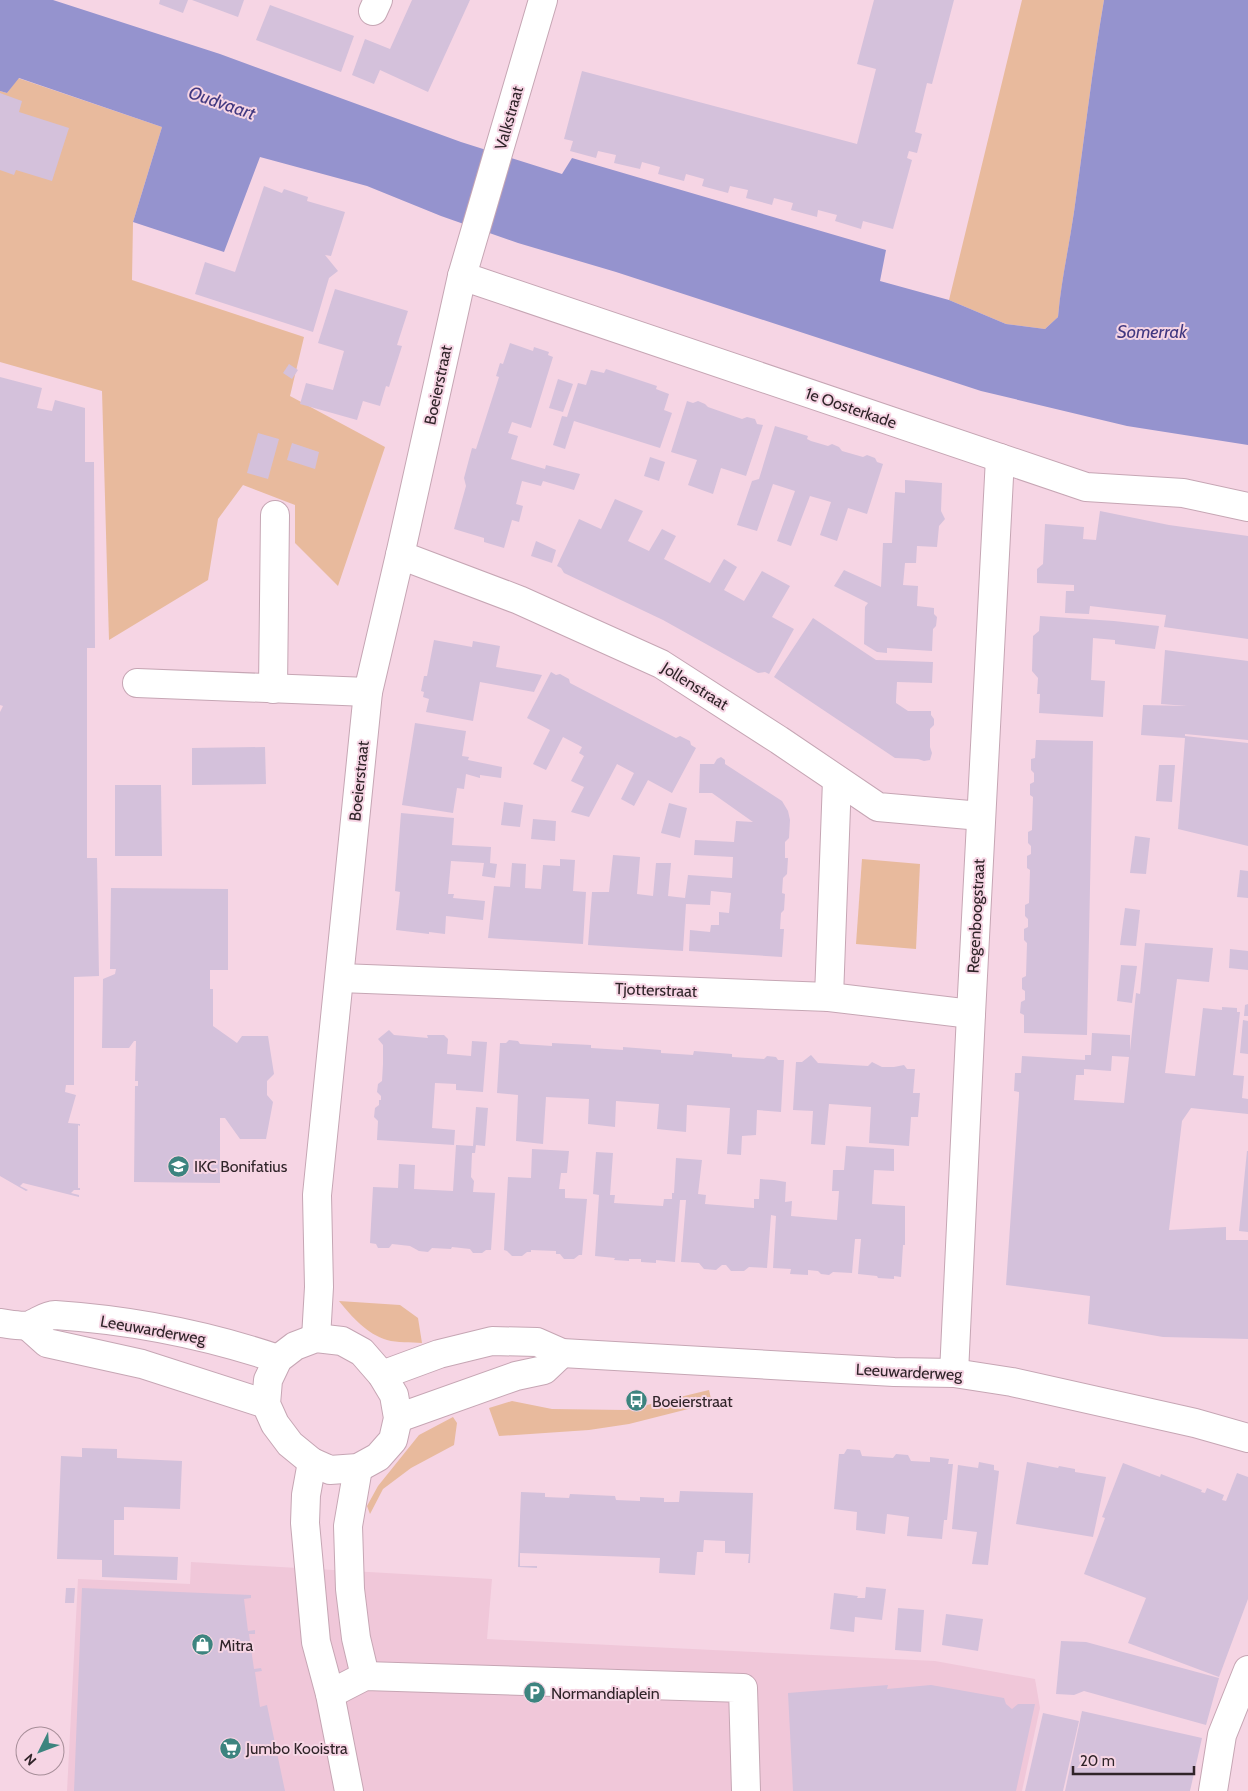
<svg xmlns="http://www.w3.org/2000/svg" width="1248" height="1791" viewBox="0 0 1248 1791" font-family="Cabin,sans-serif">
  <rect width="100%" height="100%" fill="#f6d5e4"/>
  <polygon fill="#f0c7d9" points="191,1562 492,1579 487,1639 935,1661 1035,1679 1040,1708 1022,1791 67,1791 78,1579 190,1584"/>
  <g fill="#e8ba9d">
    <path d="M1022 0H1104C1092 70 1084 141 1074 212 1069 247 1061 282 1058 317L1045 329 1006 324 949 300Z"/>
    <polygon points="18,78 162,127 133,222 132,280 304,337 290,396 385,447 338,586 295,543 295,505 243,485 218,519 208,580 109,640 102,391 0,362 0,91 7,93"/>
    <polygon points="862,859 920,864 916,949 856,944"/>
    <path d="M339 1301 400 1305 418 1318 422 1343C411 1342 397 1343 387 1340 367 1334 352 1317 339 1301Z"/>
    <polygon points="709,1390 712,1403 629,1424 589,1430 499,1436 489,1408 512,1401 552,1409 626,1410"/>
    <polygon points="453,1417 457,1423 454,1445 411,1468 383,1489 370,1514 367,1506 378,1486 419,1435"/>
  </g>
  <path fill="#9593ce" d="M0 0H53L220 54 461 142 562 174 572 158 886 250 880 281 949 300 1006 324 1045 329 1058 317C1061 281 1069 247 1074 212 1084 141 1092 70 1104 0H1248V445L1127 426 981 391 616 272 518 243 441 216 367 186 260 157 224 252 133 222 162 127 19 78 7 93 0 91Z"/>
  <g fill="#d4c1db" fill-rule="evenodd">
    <polygon points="160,0 188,0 183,13 159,4"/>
    <polygon points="192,0 244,0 238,17"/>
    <polygon points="412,0 470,0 428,92 380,70 374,84 352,75 365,39 390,49"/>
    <polygon points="874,0 954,0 932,84 927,83 915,132 922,134 917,153 909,151 907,158 912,160 893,229 863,221 861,229 835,221 837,215 818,210 817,217 791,210 793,203 774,198 772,205 746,198 748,190 730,186 728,193 702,186 704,179 686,174 684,181 658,174 660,167 642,162 640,169 614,163 616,155 598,151 596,158 570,151 573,141 564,139 582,71 857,144 876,69 857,64"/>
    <polygon points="270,5 354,36 341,72 256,40"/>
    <polygon points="0,93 22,101 19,112 69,128 52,181 16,170 14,175 0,170"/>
    <polygon points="264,186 282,193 284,189 308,197 307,201 345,212 331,256 325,255 338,271 329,278 313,332 195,294 205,262 235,272"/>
    <polygon points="335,289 408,311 397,345 402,346 389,387 386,386 380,406 363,401 357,420 300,404 306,383 333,390 344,351 318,343"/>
    <polygon points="510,343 533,351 534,347 549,352 548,355 553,357 531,428 512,422 508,433 518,436 511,459 545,469 546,465 580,474 574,490 543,481 541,486 522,481 516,504 523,506 519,522 512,520 504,548 484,542 484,538 454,529 466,486 464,478 472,448 476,449 499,377 496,376 500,363 503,364"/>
    <polygon points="289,364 298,370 292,379 283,373"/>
    <polygon points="606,369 657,386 656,389 669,394 664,410 672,413 660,448 574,421 565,449 553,445 562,416 567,417 578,383 586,385 591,370 604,373"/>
    <polygon points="0,377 42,388 37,408 52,411 55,400 85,408 85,462 94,462 95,648 87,648 87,858 97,858 99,976 74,977 74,1085 66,1085 65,1092 76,1095 68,1123 80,1124 80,1126 78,1125 78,1188 80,1188 80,1190 74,1190 71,1193 79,1195 79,1197 23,1183 20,1186 28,1190 26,1191 0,1176 0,712 3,706 0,705"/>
    <polygon points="558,379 573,384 563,412 549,408"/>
    <polygon points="687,401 693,403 698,401 705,404 708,407 742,419 747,417 755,419 757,424 763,425 746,476 721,468 713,494 688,485 697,460 671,452"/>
    <polygon points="775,426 808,436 807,439 811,441 828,446 832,444 839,447 842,451 863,457 867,455 875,458 877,462 883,464 867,514 848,508 837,541 820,535 831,502 810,496 791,546 777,541 795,491 773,484 757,531 737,525 752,481 759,479"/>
    <polygon points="258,433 279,439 268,479 247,473"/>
    <polygon points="292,443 319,452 315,469 287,460"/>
    <polygon points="650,457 665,462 659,481 644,476"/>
    <polygon points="905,480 942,483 941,511 945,519 939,526 937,547 917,546 916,563 905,563 903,585 918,586 917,606 934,608 934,614 937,617 936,626 933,629 932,651 887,648 887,653 877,652 864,644 865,607 868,603 834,586 844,570 881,587 883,543 892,543 895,492 905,493"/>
    <polygon points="615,499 643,511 628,541 649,551 662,529 676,536 664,559 710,583 724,559 737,567 724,590 744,601 762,571 790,586 772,617 794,629 769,674 765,672 758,673 663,620 564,573 561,568 557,566 579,519 601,529"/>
    <polygon points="1100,511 1169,525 1248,536 1248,639 1164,627 1166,615 1090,606 1089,614 1065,613 1066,591 1074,591 1074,585 1037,583 1037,569 1043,564 1045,524 1084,527 1083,539 1096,540"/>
    <polygon points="536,541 556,550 552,563 531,556"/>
    <polygon points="1040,616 1114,621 1159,626 1155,649 1115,644 1115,640 1093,638 1091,680 1105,681 1103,717 1039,713 1040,694 1037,694 1038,678 1032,671 1033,636 1039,631"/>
    <polygon points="813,618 876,660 933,662 932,683 897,682 896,700 896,703 908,711 931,711 931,715 934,719 934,725 930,729 930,747 932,753 930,760 924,761 918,759 895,758 774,677"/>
    <polygon points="434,640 472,647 473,641 500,646 496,667 542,675 534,692 480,682 473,721 426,712 429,699 423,697 424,692 421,691 424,676 427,676"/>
    <polygon points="1165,650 1248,661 1248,740 1185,734 1185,736 1248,743 1248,846 1178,829 1185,738 1141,735 1143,705 1187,706 1161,704"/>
    <polygon points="551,672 556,675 560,674 569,679 570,683 676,738 680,736 690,741 691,745 696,748 672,793 648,780 634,806 621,799 634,773 617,764 589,817 571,812 584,787 571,781 584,756 579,753 582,747 563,737 546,770 533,764 550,730 527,718"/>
    <polygon points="415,723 466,731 462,756 469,757 468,760 502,767 501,778 480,775 480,778 466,774 464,789 457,788 453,813 402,805"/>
    <polygon points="1036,740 1093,741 1087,1035 1024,1033 1024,1015 1020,1013 1021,1002 1025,1000 1025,991 1022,989 1022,978 1026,976 1027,943 1024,940 1024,929 1028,927 1028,919 1025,916 1025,905 1029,903 1030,870 1027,868 1027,856 1031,854 1031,846 1028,843 1028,832 1032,830 1033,797 1030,795 1030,784 1034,782 1034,773 1031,770 1031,759 1035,758"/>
    <polygon points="265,747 266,784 192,785 192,748"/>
    <polygon points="721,757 725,760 725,764 782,801 788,811 790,820 789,838 785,842 785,858 788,858 787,874 783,878 782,893 785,894 784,910 781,913 780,929 784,929 782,957 689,951 690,930 710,932 711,925 719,925 719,912 729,913 731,893 711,891 710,905 686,904 683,951 588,945 592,892 609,892 613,855 640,857 637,894 653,896 656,863 671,863 668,896 685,898 688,875 732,878 733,857 694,855 695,840 734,842 736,821 753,822 712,793 699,793 700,764 714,764 717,759"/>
    <polygon points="1159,765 1175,765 1172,802 1156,801"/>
    <polygon points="115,785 161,785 162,856 115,856"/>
    <polygon points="504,802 523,805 520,827 501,825"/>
    <polygon points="669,803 687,808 680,838 661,833"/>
    <polygon points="401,813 454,818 452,845 491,847 490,863 497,864 495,878 482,876 484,863 451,861 448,894 454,894 453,898 485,901 483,920 446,916 445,934 429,932 429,934 396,930 400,892 395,891"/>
    <polygon points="533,819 556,821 555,841 531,839"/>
    <polygon points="1135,836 1150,838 1146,874 1130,873"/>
    <polygon points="560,859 575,860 573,891 586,892 583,944 488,938 494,886 510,887 512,863 526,864 525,888 541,889 543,865 560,866"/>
    <polygon points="1240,870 1248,871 1248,898 1237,897"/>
    <polygon points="111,888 228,889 228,970 210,970 210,989 213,989 213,1026 237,1043 242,1036 268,1036 274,1074 267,1081 267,1095 273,1102 266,1139 240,1139 225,1118 220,1118 220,1183 134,1182 135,1086 138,1086 138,1081 135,1081 136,1041 134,1041 129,1048 102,1048 103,979 115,974 116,969 110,969"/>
    <polygon points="1125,908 1140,910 1136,946 1120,945"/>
    <path d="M1145 943 1213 948 1209 982 1177 979 1165 1073 1195 1076 1203 1008 1222 1010V1007L1237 1008V1012H1240L1233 1075 1244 1076 1242 1098 1248 1099V1114L1191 1108 1182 1121 1169 1230 1226 1227V1240H1248V1339L1163 1337 1088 1324 1090 1296 1006 1285 1019 1096V1092L1014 1091 1015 1073H1021L1022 1056 1085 1060V1055H1091L1092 1033 1130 1035V1051L1136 993 1140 994ZM1112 1056 1129 1057 1124 1103 1074 1100 1076 1075H1084V1069L1111 1071Z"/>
    <polygon points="1230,949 1248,951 1248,970 1229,968"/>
    <polygon points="1121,965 1137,966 1132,1003 1117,1001"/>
    <polygon points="1248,1004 1248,1016 1244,1016 1245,1005"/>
    <polygon points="1243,1020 1248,1021 1248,1054 1240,1053"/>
    <polygon points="389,1030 394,1035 428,1038 427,1035 444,1035 448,1039 447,1054 471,1056 472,1041 487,1042 483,1092 456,1090 456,1084 435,1083 432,1128 455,1130 454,1145 377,1140 378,1121 374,1117 375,1108 379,1105 379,1100 381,1100 381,1096 377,1092 378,1084 382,1081 383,1064 383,1045 378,1039"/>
    <polygon points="509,1040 518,1041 520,1044 537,1045 552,1046 552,1043 591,1045 591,1048 623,1050 623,1047 661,1050 661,1053 678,1054 693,1055 694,1051 732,1054 732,1057 764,1059 767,1056 776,1057 778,1060 784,1060 781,1112 757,1110 756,1135 742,1136 741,1155 727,1154 730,1108 687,1105 686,1132 657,1129 659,1104 616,1101 615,1127 588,1124 589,1099 546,1097 543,1144 516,1141 518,1095 497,1093 500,1043 506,1043"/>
    <polygon points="811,1055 818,1063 868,1066 872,1062 882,1067 894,1067 904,1065 907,1069 915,1069 913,1093 920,1093 918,1117 911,1117 909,1146 869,1143 871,1107 829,1104 825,1145 811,1144 813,1111 793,1110 796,1062 802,1062"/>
    <polygon points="476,1107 488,1108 485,1146 476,1145 475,1153 472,1153 471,1177 474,1181 473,1192 495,1193 491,1250 486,1250 482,1253 473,1253 470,1249 452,1247 451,1249 432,1248 428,1252 419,1251 410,1246 392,1244 389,1248 378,1248 376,1244 370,1243 373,1187 398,1188 399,1164 415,1165 414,1189 453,1191 456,1145 473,1146"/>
    <polygon points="846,1146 894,1149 894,1171 874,1170 872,1204 905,1206 905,1245 903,1245 901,1277 894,1276 894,1279 878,1278 877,1276 858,1274 861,1239 855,1239 852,1273 833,1272 829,1275 821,1274 818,1271 808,1270 808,1275 790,1274 791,1269 773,1268 776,1216 771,1215 767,1268 749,1267 744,1271 731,1271 726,1265 722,1265 716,1270 704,1269 699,1263 681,1262 686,1200 680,1200 675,1262 656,1260 656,1263 641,1262 641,1259 629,1259 629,1261 614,1260 615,1258 595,1256 599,1195 593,1194 596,1152 613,1153 610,1195 615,1195 614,1203 663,1206 664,1199 672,1199 672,1193 674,1193 676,1158 702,1160 698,1194 706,1195 705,1204 754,1208 754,1199 759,1199 760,1179 774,1180 786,1182 785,1202 792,1201 791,1216 837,1220 839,1191 832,1191 833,1170 844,1170"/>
    <polygon points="532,1149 569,1151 567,1173 561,1173 559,1189 565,1189 565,1198 587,1199 582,1255 579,1255 574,1259 564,1259 560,1254 556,1254 556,1251 531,1250 531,1252 527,1252 522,1256 512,1256 507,1251 504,1250 508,1177 531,1178"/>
    <polygon points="1247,1151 1248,1151 1248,1232 1239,1231"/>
    <polygon points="82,1448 117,1449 117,1458 182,1461 180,1509 124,1507 124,1520 114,1520 114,1555 178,1557 177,1580 102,1577 102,1560 57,1559 61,1456 82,1457"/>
    <polygon points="847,1449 860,1450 862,1456 893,1458 896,1454 908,1455 911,1461 930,1462 930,1457 949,1459 948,1464 953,1464 947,1520 944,1520 942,1539 907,1536 909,1517 887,1514 885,1534 856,1530 857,1512 834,1509 839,1454 844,1454"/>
    <polygon points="979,1462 994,1465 994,1470 999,1471 988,1565 972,1564 977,1532 952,1529 958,1465 978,1468"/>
    <polygon points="1027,1462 1058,1468 1059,1466 1075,1469 1075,1472 1106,1477 1093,1537 1016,1524"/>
    <polygon points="1123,1463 1160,1477 1161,1474 1202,1490 1201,1492 1205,1493 1207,1488 1224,1495 1222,1500 1226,1501 1237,1473 1248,1477 1248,1599 1219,1677 1128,1643 1146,1598 1084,1574 1105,1518 1102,1517"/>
    <polygon points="680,1491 753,1493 750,1563 748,1563 749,1554 725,1553 725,1541 704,1540 703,1552 697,1552 695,1575 659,1573 660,1558 520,1553 520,1566 537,1566 537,1568 518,1567 521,1492 545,1493 545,1497 569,1498 570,1494 615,1496 616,1500 640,1501 640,1497 664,1498 664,1502 679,1502"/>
    <polygon points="866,1587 886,1589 882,1620 855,1617 854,1632 830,1629 834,1593 858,1596 857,1598 865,1598"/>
    <polygon points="66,1588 75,1588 74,1603 65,1603"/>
    <polygon points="82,1588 251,1595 251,1598 244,1599 248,1631 255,1630 255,1634 249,1634 254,1669 261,1668 262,1671 255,1672 260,1707 267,1705 285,1791 74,1791"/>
    <polygon points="898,1608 924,1610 921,1652 895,1650"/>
    <polygon points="946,1614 983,1619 978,1651 942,1645"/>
    <polygon points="1061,1641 1086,1642 1219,1678 1206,1725 1084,1691 1074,1695 1056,1694"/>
    <polygon points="888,1685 887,1689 931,1685 1004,1698 1006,1704 1012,1709 1018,1704 1035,1704 1016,1791 793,1791 788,1693"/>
    <polygon points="1082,1711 1202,1738 1190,1791 1065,1791"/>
    <polygon points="1043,1713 1079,1721 1063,1791 1025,1791"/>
  </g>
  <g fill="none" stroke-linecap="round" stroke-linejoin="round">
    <defs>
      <g id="minor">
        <polyline points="373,11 378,0"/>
        <polyline points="462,276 1086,487 1183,493 1248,507"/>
        <polyline points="400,555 519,600 661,664 779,740 878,807 981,816"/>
        <polyline points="137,683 368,692"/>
        <polyline points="273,689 275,515"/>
        <polyline points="340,978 829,997 971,1014"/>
        <polyline points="829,997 837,780"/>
        <polyline points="316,1338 319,1287 317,1195 368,692 400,555 462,276 543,0"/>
        <polyline points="954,1373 971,1014 1000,458"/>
        <polyline points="312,1462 306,1495 305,1523 316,1642 330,1694 349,1791"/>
        <polyline points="358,1468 348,1526 350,1589 356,1638 365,1676"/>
        <polyline points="330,1694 365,1676 743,1688 746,1791"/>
        <polyline points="1213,1791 1222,1735 1248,1670"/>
      </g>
      <g id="major">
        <path d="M0 1323C9 1324 22 1327 30 1325 38 1322 46 1315 55 1315 130 1320 207 1335 278 1359"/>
        <polyline points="28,1326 47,1343 142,1364 266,1404"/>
        <polygon points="316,1338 342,1341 362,1352 382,1375 394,1395 398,1418 393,1440 378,1457 358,1468 330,1470 312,1462 290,1444 275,1424 266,1404 268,1380 278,1359 295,1346"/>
        <polyline points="382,1375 439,1354 492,1341 537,1342 562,1353 894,1372 954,1373 1012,1382 1195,1423 1248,1438"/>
        <polyline points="398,1418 516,1376 544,1370 562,1353"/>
      </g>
    </defs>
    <use href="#minor" stroke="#c6a6b4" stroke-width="30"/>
    <use href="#major" stroke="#c6a6b4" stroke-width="30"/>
    <use href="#minor" stroke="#fff" stroke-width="28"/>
    <use href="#major" stroke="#fff" stroke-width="28"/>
  </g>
  <defs>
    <symbol id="school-disc" viewBox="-11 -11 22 22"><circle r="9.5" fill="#3d847f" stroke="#f6d5e4"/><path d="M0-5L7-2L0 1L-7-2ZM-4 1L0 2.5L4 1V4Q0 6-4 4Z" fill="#fff"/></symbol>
    <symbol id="bus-disc" viewBox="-11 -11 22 22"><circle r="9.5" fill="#3d847f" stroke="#f6d5e4"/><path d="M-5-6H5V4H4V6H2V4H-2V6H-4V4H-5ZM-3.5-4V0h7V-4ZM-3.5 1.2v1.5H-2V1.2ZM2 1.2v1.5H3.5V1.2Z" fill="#fff"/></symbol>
    <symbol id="shop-disc" viewBox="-11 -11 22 22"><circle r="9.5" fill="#3d847f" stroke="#f6d5e4"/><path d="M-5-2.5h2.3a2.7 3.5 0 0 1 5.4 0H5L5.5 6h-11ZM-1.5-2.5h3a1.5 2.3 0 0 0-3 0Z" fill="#fff"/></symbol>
    <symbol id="parking-disc" viewBox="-11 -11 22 22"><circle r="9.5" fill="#3d847f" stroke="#f6d5e4"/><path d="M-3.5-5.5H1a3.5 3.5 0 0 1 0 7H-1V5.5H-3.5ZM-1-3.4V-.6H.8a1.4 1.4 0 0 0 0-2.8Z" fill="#fff"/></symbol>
    <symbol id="supermarket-disc" viewBox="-11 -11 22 22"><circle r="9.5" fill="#3d847f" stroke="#f6d5e4"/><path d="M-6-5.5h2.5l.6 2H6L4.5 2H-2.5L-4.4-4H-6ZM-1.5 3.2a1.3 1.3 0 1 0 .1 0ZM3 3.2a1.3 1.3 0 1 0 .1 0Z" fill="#fff"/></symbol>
  </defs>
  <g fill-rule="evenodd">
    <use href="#school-disc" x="166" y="1154" width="25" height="25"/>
    <use href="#bus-disc" x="624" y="1388" width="25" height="25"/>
    <use href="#shop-disc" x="190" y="1632" width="25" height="25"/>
    <use href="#parking-disc" x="522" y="1680" width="25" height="25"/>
    <use href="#supermarket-disc" x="218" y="1736" width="25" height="25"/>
  </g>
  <g text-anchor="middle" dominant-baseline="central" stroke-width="4" stroke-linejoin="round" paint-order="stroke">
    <g font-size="16" fill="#302429" stroke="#f6d5e4">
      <text transform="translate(509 118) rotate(-74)">Valkstraat</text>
      <text transform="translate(438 385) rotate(-78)">Boeierstraat</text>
      <text transform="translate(851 408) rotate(19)">1e Oosterkade</text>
      <text transform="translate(695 686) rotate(32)">Jollenstraat</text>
      <text transform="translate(359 781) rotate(-84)">Boeierstraat</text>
      <text transform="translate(976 916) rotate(-87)">Regenboogstraat</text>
      <text transform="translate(656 990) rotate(2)">Tjotterstraat</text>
      <text transform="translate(153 1330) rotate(10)">Leeuwarderweg</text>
      <text transform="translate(909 1372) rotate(3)">Leeuwarderweg</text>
    </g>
    <g font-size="16" fill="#302429" stroke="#f6d5e4" text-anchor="start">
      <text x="194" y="1166">IKC Bonifatius</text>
      <text x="652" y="1401">Boeierstraat</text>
      <text x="219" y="1645">Mitra</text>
      <text x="551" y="1693">Normandiaplein</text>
      <text x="246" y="1748">Jumbo Kooistra</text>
    </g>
    <g font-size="18" font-style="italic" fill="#413880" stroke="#f6d5e4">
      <text transform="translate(222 103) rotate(19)">Oudvaart</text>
      <text x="1152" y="332">Somerrak</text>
    </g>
  </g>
  <g transform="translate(40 1751) rotate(228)"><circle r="24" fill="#f6d5e4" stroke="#a78e99"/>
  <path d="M0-4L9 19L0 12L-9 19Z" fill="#3d847f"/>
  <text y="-8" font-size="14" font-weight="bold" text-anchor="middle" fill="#302429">N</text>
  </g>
  <path d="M1073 1766v8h121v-8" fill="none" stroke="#302429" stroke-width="2.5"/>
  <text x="1080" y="1766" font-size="15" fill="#302429" stroke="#f6d5e4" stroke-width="4" paint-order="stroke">20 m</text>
</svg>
